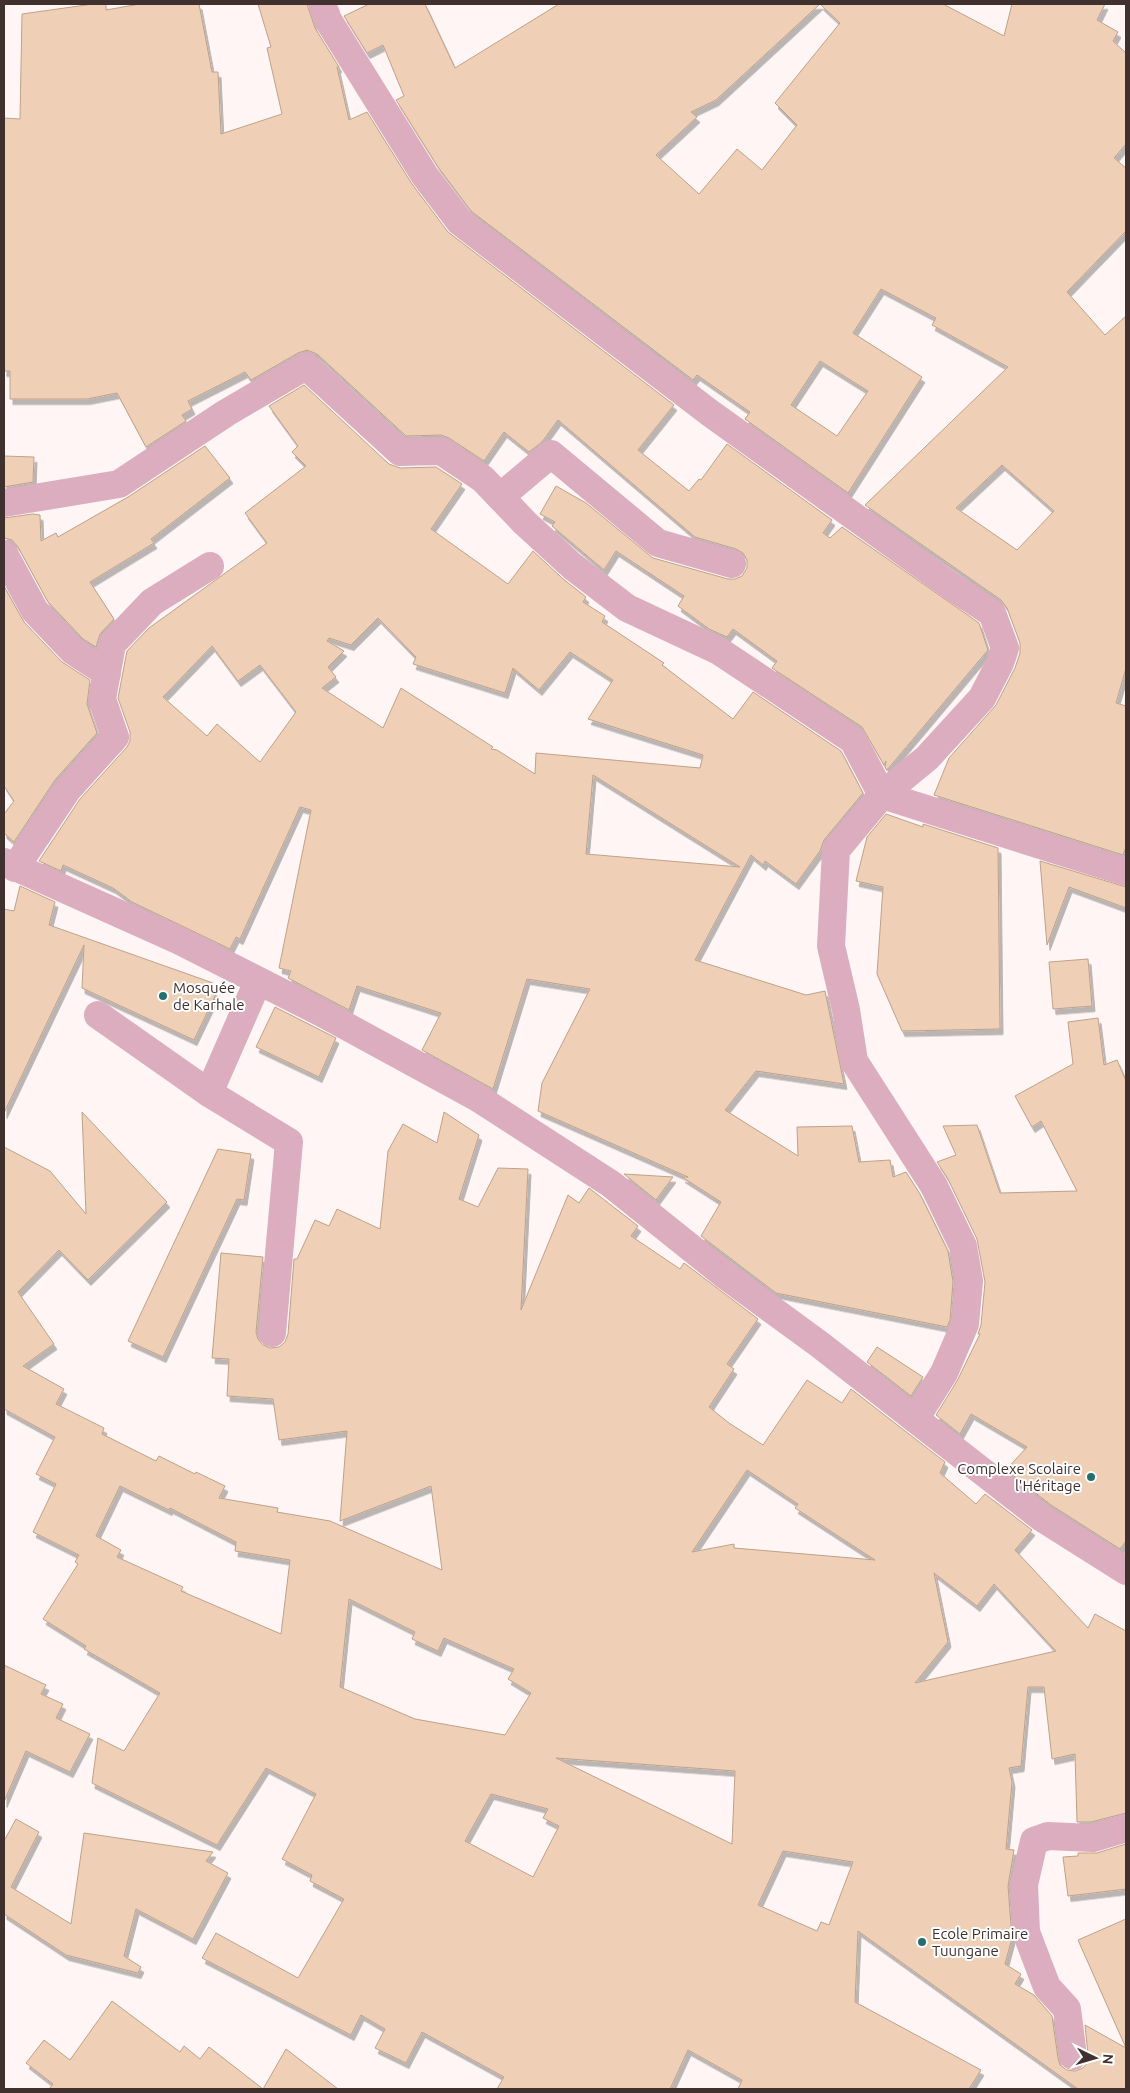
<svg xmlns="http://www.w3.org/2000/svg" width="1130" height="2093" viewBox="0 0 1130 2093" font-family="Ubuntu,sans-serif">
  <defs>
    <filter id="shadow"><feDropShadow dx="3" dy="5.5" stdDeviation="0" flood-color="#0004"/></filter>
  </defs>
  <rect width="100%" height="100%" fill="#fef5f4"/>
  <g fill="#efcfb6" stroke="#bfa189" fill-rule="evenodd" filter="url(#shadow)">
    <polygon points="93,4 106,4 106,10 140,4 199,4 212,72 218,72 221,134 282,114 267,48 271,47 258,4 307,4 315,28 339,67 337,67 349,120 367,112 412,184 448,232 674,405 638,450 689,491 699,479 701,480 727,444 832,520 823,533 830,538 842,527 979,623 988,650 887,770 885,767 886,761 884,765 862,727 772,668 777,661 733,629 727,637 709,629 678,606 684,596 616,551 604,570 552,526 555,522 540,514 556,486 586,503 653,558 728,579 735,579 742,576 747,568 747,560 743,553 736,549 695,537 558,420 542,442 529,452 504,432 484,461 449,438 441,435 406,436 317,354 307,350 298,353 251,380 245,372 188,401 192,409 182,415 186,421 146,447 117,393 87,399 10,399 10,371 4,371 4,118 20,119 22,14"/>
    <path d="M369 4H425L455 68 559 4H943L1004 36 1012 4H1105L1097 20 1118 32 1113 41 1126 53V144L1114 158 1126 168V231L1067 292 1105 335 1126 316V668L1116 703 1126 706V847L1123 855 934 795 949 758 996 705 1015 668 1020 653V643L1007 608 1001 600 865 505 1008 367 932 325 936 318 881 289 853 333 922 377 848 493 745 419 750 412 697 375 693 380 471 211 438 167 396 100 404 96 383 45 367 53 344 16ZM820 4 840 23 775 103 797 125 762 170 737 149 699 194 656 155 697 117 691 112 716 100ZM820 361 868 391 837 436 791 405ZM1002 465 1054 511 1017 550 956 508Z"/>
    <path d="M304 385 389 464 400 468 436 467 462 484 431 529 508 584 533 551 562 578 586 597 583 602 605 616 602 622 664 663 662 665 733 719 753 692 841 751 863 793 824 840 820 851 796 884 765 861 763 865 751 855 695 960 806 995 825 991 844 1084 756 1071 725 1110 798 1156 797 1127 852 1126 859 1162 890 1160 893 1177 906 1172 920 1194 948 1251 953 1282 950 1320 947 1327 776 1293 701 1236 721 1202 682 1177H688L538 1111 542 1083 590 989 527 979 493 1089 422 1050 441 1013 357 986 349 1010 288 978 291 971 279 968 311 810 300 807 240 939 236 937 230 949 132 902 113 888 63 865 61 871 39 861 80 799 127 747 130 741V732L118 698 127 651 149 628 267 543 245 513 306 466 292 452 298 446 269 406ZM378 618 416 657 413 664 505 693 513 668 539 690 570 652 613 680 588 719 703 755 700 768 536 753 535 774 497 750 491 749 493 747 401 688 383 728 322 688 336 677 328 667 344 651 327 641 329 638 351 645ZM212 646 238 681 260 665 296 712 260 762 217 724 207 736 163 697ZM593 775 740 867 586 854Z"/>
    <polygon points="205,446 230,478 151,539 154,543 90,582 114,619 100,634 96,647 83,639 48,602 18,547 12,540 4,538 4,518 33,514 40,515 41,541 56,533 58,537 128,497"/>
    <polygon points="4,456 34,457 33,482 4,487"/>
    <polygon points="4,586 24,622 62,662 90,680 87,704 97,733 55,780 14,842 4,833 4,814 14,801 4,786"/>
    <polygon points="886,814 923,827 923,824 998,848 1000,1029 902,1031 877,974 883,887 856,881 867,837"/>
    <polygon points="1040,861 1126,887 1126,908 1069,887 1047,945"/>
    <polygon points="20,886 55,902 49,925 213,983 210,989 217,992 194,1040 82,988 84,945 4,1113 4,909 14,911"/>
    <polygon points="1088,959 1092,1006 1053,1009 1049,962"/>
    <polygon points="275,1007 336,1038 319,1077 256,1047"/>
    <polygon points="1098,1018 1104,1065 1117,1060 1126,1081 1126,1541 1120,1549 1051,1505 1006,1470 1027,1447 971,1414 960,1434 936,1415 957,1381 980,1334 978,1334 981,1325 985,1282 977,1239 948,1179 937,1162 956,1155 943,1126 977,1125 1000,1193 1077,1191 1041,1121 1032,1127 1015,1096 1073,1064 1068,1022"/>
    <path d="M82 1112 167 1202 88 1280 59 1250 18 1292 54 1344 23 1366 64 1389 56 1404 104 1428 102 1434 156 1461 159 1456 195 1474 196 1472 225 1486 219 1498 278 1508 277 1512 330 1521 442 1570 431 1486 340 1521 347 1431 279 1440 273 1399 227 1396 229 1359 212 1358 221 1253 263 1257 256 1332 258 1339 263 1345 270 1348 279 1347 285 1342 288 1334 294 1259H297L315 1220 329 1226 337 1209 380 1229 388 1151 403 1124 437 1143 444 1112 479 1135 459 1199 478 1207 498 1168 528 1169 521 1310 568 1195 579 1203 589 1188 638 1226 631 1236 680 1269 684 1263 758 1319 727 1364 734 1369 709 1407 729 1423 763 1445 807 1380 842 1403 851 1389 945 1462 940 1473 976 1504 985 1494 1032 1530 1015 1550 1088 1628 1095 1614 1126 1631V1813L1091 1822H1077L1075 1754 1052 1759 1044 1687H1028L1021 1766 1009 1768 1012 1782 1006 1849 1014 1850 1008 1886 1012 1938 1005 1964 1021 1974 1015 1984 1034 1995 1052 2016 1058 2058 1060 2065 1067 2070 1075 2071 1083 2068 1088 2062V2054L1085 2025 1126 2048 1078 1940 1126 1919V2089H1078L858 1931 855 2002 981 2070 969 2089H738L742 2080 688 2050 670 2089H497L504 2077 422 2032 406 2063 375 2048 385 2029 361 2015 351 2035 202 1958 216 1933 298 1978 344 1899 310 1881 312 1875 282 1859 316 1794 266 1768 217 1845 92 1783 98 1738 124 1751 160 1693 84 1649 86 1646 43 1619 78 1564 75 1562 79 1555 33 1532 56 1484 36 1474 55 1437 4 1409V1147L50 1171 86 1214ZM747 1470 798 1504 795 1508 875 1560 734 1548V1544L692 1552ZM120 1486 169 1510 170 1508 236 1542 235 1551 290 1560 281 1634 181 1591 183 1587 117 1557 121 1550 96 1536ZM934 1573 977 1606 994 1584 1056 1651 915 1683 948 1642ZM349 1599 415 1632 412 1639 438 1651 444 1638 514 1669 508 1679 531 1693 505 1735 415 1719 340 1687ZM556 1758 735 1771 732 1844ZM491 1794 548 1809 543 1818 559 1826 533 1877 465 1841ZM783 1851 853 1862 829 1925 821 1922 817 1931 758 1905Z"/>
    <polygon points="218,1149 251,1154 244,1200 237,1199 163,1357 128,1341"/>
    <polygon points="624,1174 673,1177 656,1200"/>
    <polygon points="877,1347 923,1377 911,1396 867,1362"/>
    <polygon points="4,1665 46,1685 41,1694 63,1704 56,1718 90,1734 70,1772 26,1751 4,1802"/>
    <polygon points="16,1819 39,1832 11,1887 71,1924 84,1833 213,1852 206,1861 228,1873 193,1939 136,1909 124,1956 141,1967 138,1973 66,1955 4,1914 4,1841"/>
    <polygon points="1126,1844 1126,1889 1068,1896 1063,1857 1078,1856 1078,1853 1097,1853"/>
    <polygon points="112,2001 180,2052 184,2046 200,2059 209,2047 263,2089 286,2049 338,2089 49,2089 53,2084 26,2063 44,2040 70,2060"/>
  </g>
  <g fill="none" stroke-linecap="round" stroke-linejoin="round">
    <g stroke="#dbadbf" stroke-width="28">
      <polyline points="322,4 328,20 425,176 460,222 710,413 951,586 992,613 1005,648 1000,663 982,698 927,758 882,795 836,850 831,946 846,1010 854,1061 934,1186 963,1246 969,1281 965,1324 944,1373 915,1419"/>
      <polyline points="500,497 551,454 658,543 732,564"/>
      <polyline points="4,503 119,484 226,413 306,366 400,452 441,451 483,479 525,523 572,566 627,608 719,651 853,740 882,795 1126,872"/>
      <polyline points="4,554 35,611 73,651 107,673"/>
      <polyline points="4,862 180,941 322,1013 478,1098 611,1184 726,1276 819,1344 1042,1518 1126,1571"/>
      <polyline points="15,868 68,789 115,737 102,699 112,644 152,602 210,566"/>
      <polyline points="98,1015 209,1093 258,981"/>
      <polyline points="209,1093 289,1142 272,1333"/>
      <polyline points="1073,2056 1067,2009 1047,1987 1026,1932 1024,1885 1034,1841 1048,1836 1093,1838 1126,1828"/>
    </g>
  </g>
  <g fill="#25706f" stroke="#fff" stroke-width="2">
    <circle cx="163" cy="996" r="5"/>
    <circle cx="1091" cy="1477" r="5"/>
    <circle cx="922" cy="1942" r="5"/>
  </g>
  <g text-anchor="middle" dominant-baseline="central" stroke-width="4" stroke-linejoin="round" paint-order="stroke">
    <g font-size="15" fill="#40302e" stroke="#fff" text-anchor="start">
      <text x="173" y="987">Mosquée<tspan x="173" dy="17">de Karhale</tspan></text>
      <text x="1081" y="1468" text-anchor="end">Complexe Scolaire<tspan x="1081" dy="17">l'Héritage</tspan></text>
      <text x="932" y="1933">Ecole Primaire<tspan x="932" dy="17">Tuungane</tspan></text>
    </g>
  </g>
  <rect width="1130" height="2093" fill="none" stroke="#40302e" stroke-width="10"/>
  <g transform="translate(1095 2058) rotate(95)" stroke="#ffffff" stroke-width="4" paint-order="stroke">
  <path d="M0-4L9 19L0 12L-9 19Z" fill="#40302e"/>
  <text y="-8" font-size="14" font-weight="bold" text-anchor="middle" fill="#40302e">N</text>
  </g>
</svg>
